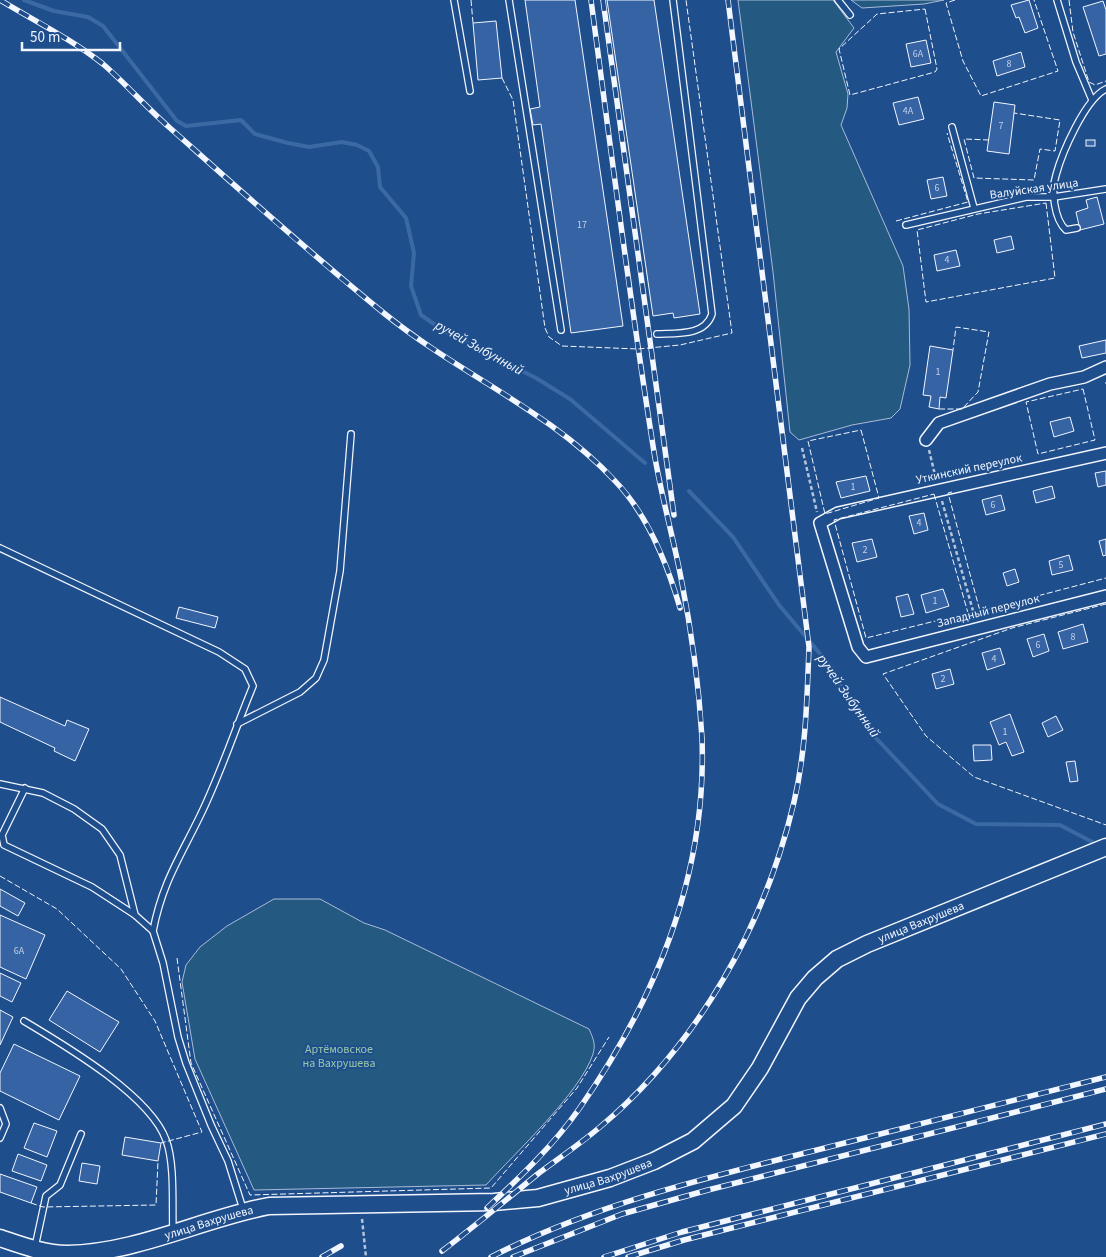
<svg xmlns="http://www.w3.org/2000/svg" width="1106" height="1257" viewBox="0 0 1106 1257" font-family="'Source Sans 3',sans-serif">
  <rect width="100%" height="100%" fill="#1f4e8c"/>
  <g fill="#245a82" stroke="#a8bbd7">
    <polygon points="738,0 833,0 854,28 836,52 848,94 847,108 841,125 903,266 909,309 910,365 900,409 891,418 852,425 799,440 790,432 773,272"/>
    <polygon points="851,0 944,0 924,4 862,8"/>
    <path d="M274 899H320L364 923 385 930 589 1029C593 1038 596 1044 593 1054 581 1092 514 1154 486 1185L254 1190 195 1059 182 982 186 965 200 947 227 926Z"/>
  </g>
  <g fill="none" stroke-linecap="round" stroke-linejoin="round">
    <g stroke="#3b69a3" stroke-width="4">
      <polyline points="24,0 54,11 88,17 103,26 177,121 186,126 241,120 255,134 288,143 309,147 342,142 357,145 369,151 378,167 380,187 406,218 414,253 411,286 421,315 444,331 536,378 570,399 645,463"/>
      <polyline points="689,491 733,537 779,605 832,668 843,691 875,737 938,804 976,824 1060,825 1098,845"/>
    </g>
  </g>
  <g fill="#3563a3" stroke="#f2f6ff">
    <polygon points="525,0 575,0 623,326 571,333 541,124 533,125 530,109 540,107"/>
    <polygon points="607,0 654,0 700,314 674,318 673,313 653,316"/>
    <polygon points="1029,0 1038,28 1025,33 1019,17 1016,18 1011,5"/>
    <polygon points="1103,1 1106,10 1106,54 1099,56 1083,7"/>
    <polygon points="496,21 502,78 478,80 473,23"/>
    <polygon points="926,40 931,63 911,67 906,44"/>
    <polygon points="1021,52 1025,67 997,76 993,61"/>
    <polygon points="918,97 924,119 899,125 893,103"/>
    <polygon points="994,102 1015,105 1009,154 987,151"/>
    <rect x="1086" y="140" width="9" height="6"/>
    <polygon points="943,177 947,196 931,199 927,180"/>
    <polygon points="1097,197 1104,224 1080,230 1076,212 1088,208 1086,200"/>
    <polygon points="1011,236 1014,249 997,253 994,240"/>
    <polygon points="956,250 960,266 937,271 934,255"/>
    <polygon points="1106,340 1106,353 1082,358 1079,346"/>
    <polygon points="930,346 953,350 946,398 940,397 939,409 929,407 931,396 923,395"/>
    <polygon points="1070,417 1074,431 1054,437 1050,422"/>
    <polygon points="1106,471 1106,485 1098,487 1095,473"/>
    <polygon points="866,476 870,491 841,498 836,482"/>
    <polygon points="1052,486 1055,498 1036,503 1033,491"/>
    <polygon points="1001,495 1005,510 986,515 982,500"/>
    <polygon points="924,513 928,530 914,534 909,516"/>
    <polygon points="872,539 877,557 857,562 852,543"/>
    <polygon points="1106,539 1106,555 1103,556 1099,541"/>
    <polygon points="1069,555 1073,570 1052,575 1049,561"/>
    <polygon points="1015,569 1019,582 1007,586 1003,573"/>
    <polygon points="943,589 949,606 926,613 921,595"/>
    <polygon points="908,594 914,614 901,617 896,597"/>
    <polygon points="179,607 218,617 215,628 176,618"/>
    <polygon points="1083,624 1088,642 1063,649 1058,632"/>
    <polygon points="1044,634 1049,651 1033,657 1027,639"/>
    <polygon points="1000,648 1005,664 987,670 982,653"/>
    <polygon points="950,669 954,684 936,689 932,674"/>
    <polygon points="0,697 65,726 67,720 89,729 75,761 54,751 55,748 0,722"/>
    <polygon points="1010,714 1024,752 1012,756 1006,742 999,745 990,722"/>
    <polygon points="1056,716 1063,730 1048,737 1042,723"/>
    <polygon points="973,745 991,745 992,760 974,761"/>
    <polygon points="1075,761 1078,781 1070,782 1066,762"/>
    <polygon points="0,889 25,903 18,916 0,906"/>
    <polygon points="0,915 45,935 26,979 0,967"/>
    <polygon points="0,973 21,983 12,1002 0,996"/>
    <polygon points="67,991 119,1022 100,1052 49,1020"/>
    <polygon points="0,1010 13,1017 0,1045"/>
    <polygon points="14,1044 80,1076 59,1120 0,1091 0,1073"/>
    <polygon points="34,1123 57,1131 47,1157 24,1148"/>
    <polygon points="125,1137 161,1143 158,1161 122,1155"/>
    <polygon points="18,1154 47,1165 41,1181 12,1171"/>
    <polygon points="82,1163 100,1166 97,1184 79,1181"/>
    <polygon points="0,1174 37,1187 31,1203 0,1192"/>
  </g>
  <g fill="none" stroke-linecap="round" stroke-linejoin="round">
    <defs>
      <g id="service">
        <polyline points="454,0 470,91"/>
        <polyline points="509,0 561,330"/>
        <polyline points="838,0 850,15"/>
        <polyline points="1057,0 1076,62 1092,100"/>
        <polyline points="952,127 974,208"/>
        <polyline points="906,225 1026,197 1054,197 1106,189"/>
        <path d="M1077 228 1066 230C1054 219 1051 190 1056 175 1062 153 1085 99 1106 89"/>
        <path d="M657 334C677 333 705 336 712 314L673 0"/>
        <path d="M0 548 219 652 245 669 253 686C235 729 220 776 199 818 179 859 162 884 153 931"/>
        <polyline points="237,724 300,692 316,678 324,660 340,571 351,434"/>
        <polyline points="0,784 43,793 74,809 102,829 120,855 135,915 153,931 163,963 178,1037 186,1063 211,1125 228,1161 243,1209"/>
        <polyline points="25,788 2,835 4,845 92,887 135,915"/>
        <path d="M24 1021C64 1045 150 1095 166 1140 175 1163 172 1206 173 1231"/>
        <polyline points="0,1108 6,1124 0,1138"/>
        <polyline points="35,1247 46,1196 60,1185 81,1134"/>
      </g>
      <g id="minor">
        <polyline points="926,440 939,423 1050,384 1084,377 1106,367"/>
        <polyline points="1106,453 838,513 820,523 858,647 866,657 1106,596"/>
      </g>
      <g id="secondary">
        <path id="s1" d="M0 1238C21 1245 44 1254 67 1254 137 1253 201 1219 269 1206L494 1202 538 1198 610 1178 654 1161 693 1141 734 1106 760 1068 798 998 815 978 837 959 867 944 1106 847"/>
      </g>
    </defs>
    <use href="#service" stroke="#f2f6ff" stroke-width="8"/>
    <use href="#minor" stroke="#f2f6ff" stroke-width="14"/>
    <use href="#secondary" stroke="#f2f6ff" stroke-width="19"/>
    <g stroke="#b3c4dc" stroke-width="2.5" stroke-dasharray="4 2.5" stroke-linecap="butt">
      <polyline points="802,448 817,512"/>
      <polyline points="929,450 936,479"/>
      <polyline points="942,501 975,618"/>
      <polyline points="362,1219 366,1257"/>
    </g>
    <use href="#service" stroke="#1f4e8c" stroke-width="5.5"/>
    <use href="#minor" stroke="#1f4e8c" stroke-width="11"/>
    <use href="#secondary" stroke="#1f4e8c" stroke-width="16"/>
    <defs>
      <g id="rail">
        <path d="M0 0C35 21 71 39 103 64 126 84 147 108 170 128 241 191 312 255 385 314 459 374 549 410 615 481 648 515 667 563 680 608"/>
        <polyline points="603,0 674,515"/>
        <path d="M487 1208C519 1178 553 1146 579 1109 656 999 707 874 702 738 699 687 691 628 681 578 673 536 661 495 654 452 630 302 611 151 591 0"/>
        <path d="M442 1251C475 1226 507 1199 539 1173 559 1158 580 1144 600 1127 698 1045 765 925 794 802 806 751 807 699 809 647L728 0"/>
        <polyline points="322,1257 341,1246"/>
        <path d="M491 1257C591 1206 701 1179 809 1152 908 1127 1007 1102 1106 1077"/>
        <polyline points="513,1257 622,1214 708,1190 1106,1089"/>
        <polyline points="604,1257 682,1232 1106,1124"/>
        <polyline points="628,1257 684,1240 1106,1134"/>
      </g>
    </defs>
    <use href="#rail" stroke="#f2f6ff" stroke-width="5.5"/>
    <use href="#rail" stroke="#1f4e8c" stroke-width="4" stroke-dasharray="11" stroke-linecap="butt"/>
    <g stroke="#f2f6ff" stroke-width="1" stroke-dasharray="6 2.5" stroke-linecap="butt">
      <polyline points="471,0 473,23"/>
      <polyline points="955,0 946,3 963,61 981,96 1058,71 1034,0"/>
      <polyline points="1069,0 1073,32 1089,82 1095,85 1106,81"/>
      <polygon points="925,9 937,69 935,72 850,95 839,49 877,14"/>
      <polyline points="502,78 513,100 545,328 549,337 562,346 638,349 680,345 732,333 686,0"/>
      <polyline points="989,140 964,139 974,178 1034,180 1040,149 1055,151 1060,120 1014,113"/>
      <polygon points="1046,203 1055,278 926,302 917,230 978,214"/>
      <polyline points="896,221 968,202 947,133"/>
      <polyline points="1106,382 1106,384"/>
      <polygon points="1083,389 1095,440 1038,454 1026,402"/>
      <polyline points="939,409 962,409 978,392 989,332 956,327 953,350"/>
      <polygon points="861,430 879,498 825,514 808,441"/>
      <polyline points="952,492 948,493 980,611 1106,578"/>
      <polygon points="934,494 968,613 866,638 834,520"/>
      <polyline points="1106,604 1012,628 883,674 926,736 974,777 1106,825"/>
      <polyline points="0,876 57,909 121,969 155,1021 202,1132 161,1143"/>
      <polyline points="177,958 191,1063 250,1195 491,1188 577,1088 609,1037"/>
      <polyline points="31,1203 43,1207 156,1205 158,1161"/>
    </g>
  </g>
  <g text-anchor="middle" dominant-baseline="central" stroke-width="4" stroke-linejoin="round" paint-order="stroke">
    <g font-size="10" fill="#c3d1e8">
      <text x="918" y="54">6А</text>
      <text x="1009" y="64">8</text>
      <text x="908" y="111">4А</text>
      <text x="1001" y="126">7</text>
      <text x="937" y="188">6</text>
      <text x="582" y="225">17</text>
      <text x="947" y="260">4</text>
      <text x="938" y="372">1</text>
      <text x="853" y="487">1</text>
      <text x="993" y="505">6</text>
      <text x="919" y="523">4</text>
      <text x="865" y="550">2</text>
      <text x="1061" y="565">5</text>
      <text x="935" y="601">1</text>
      <text x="1073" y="637">8</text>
      <text x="1038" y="645">6</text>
      <text x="994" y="659">4</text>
      <text x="943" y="679">2</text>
      <text x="1005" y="732">1</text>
      <text x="19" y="951">6А</text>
    </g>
    <g font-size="12" fill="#f2f6ff" stroke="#1f4e8c">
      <text transform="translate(1034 189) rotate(-8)">Валуйская улица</text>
      <text transform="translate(969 469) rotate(-12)">Уткинский переулок</text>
      <text transform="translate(988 611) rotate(-14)">Западный переулок</text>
      <text stroke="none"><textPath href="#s1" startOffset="1039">улица Вахрушева</textPath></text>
      <text stroke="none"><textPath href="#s1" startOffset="620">улица Вахрушева</textPath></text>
      <text stroke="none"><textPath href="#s1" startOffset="215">улица Вахрушева</textPath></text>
    </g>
    <g font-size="12" fill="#97c8a6" stroke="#1f4e8c">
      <text x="339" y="1049">Артёмовское<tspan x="339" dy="14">на Вахрушева</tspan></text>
    </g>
    <g font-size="14" font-style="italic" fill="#f2f6ff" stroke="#1f4e8c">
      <text transform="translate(479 348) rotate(29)">ручей Зыбунный</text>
      <text transform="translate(848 696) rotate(55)">ручей Зыбунный</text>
    </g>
  </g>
  <path d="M22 42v8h98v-8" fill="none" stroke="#f2f6ff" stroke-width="2.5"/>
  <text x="30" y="42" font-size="15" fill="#f2f6ff" stroke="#1f4e8c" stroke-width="4" paint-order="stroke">50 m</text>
</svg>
